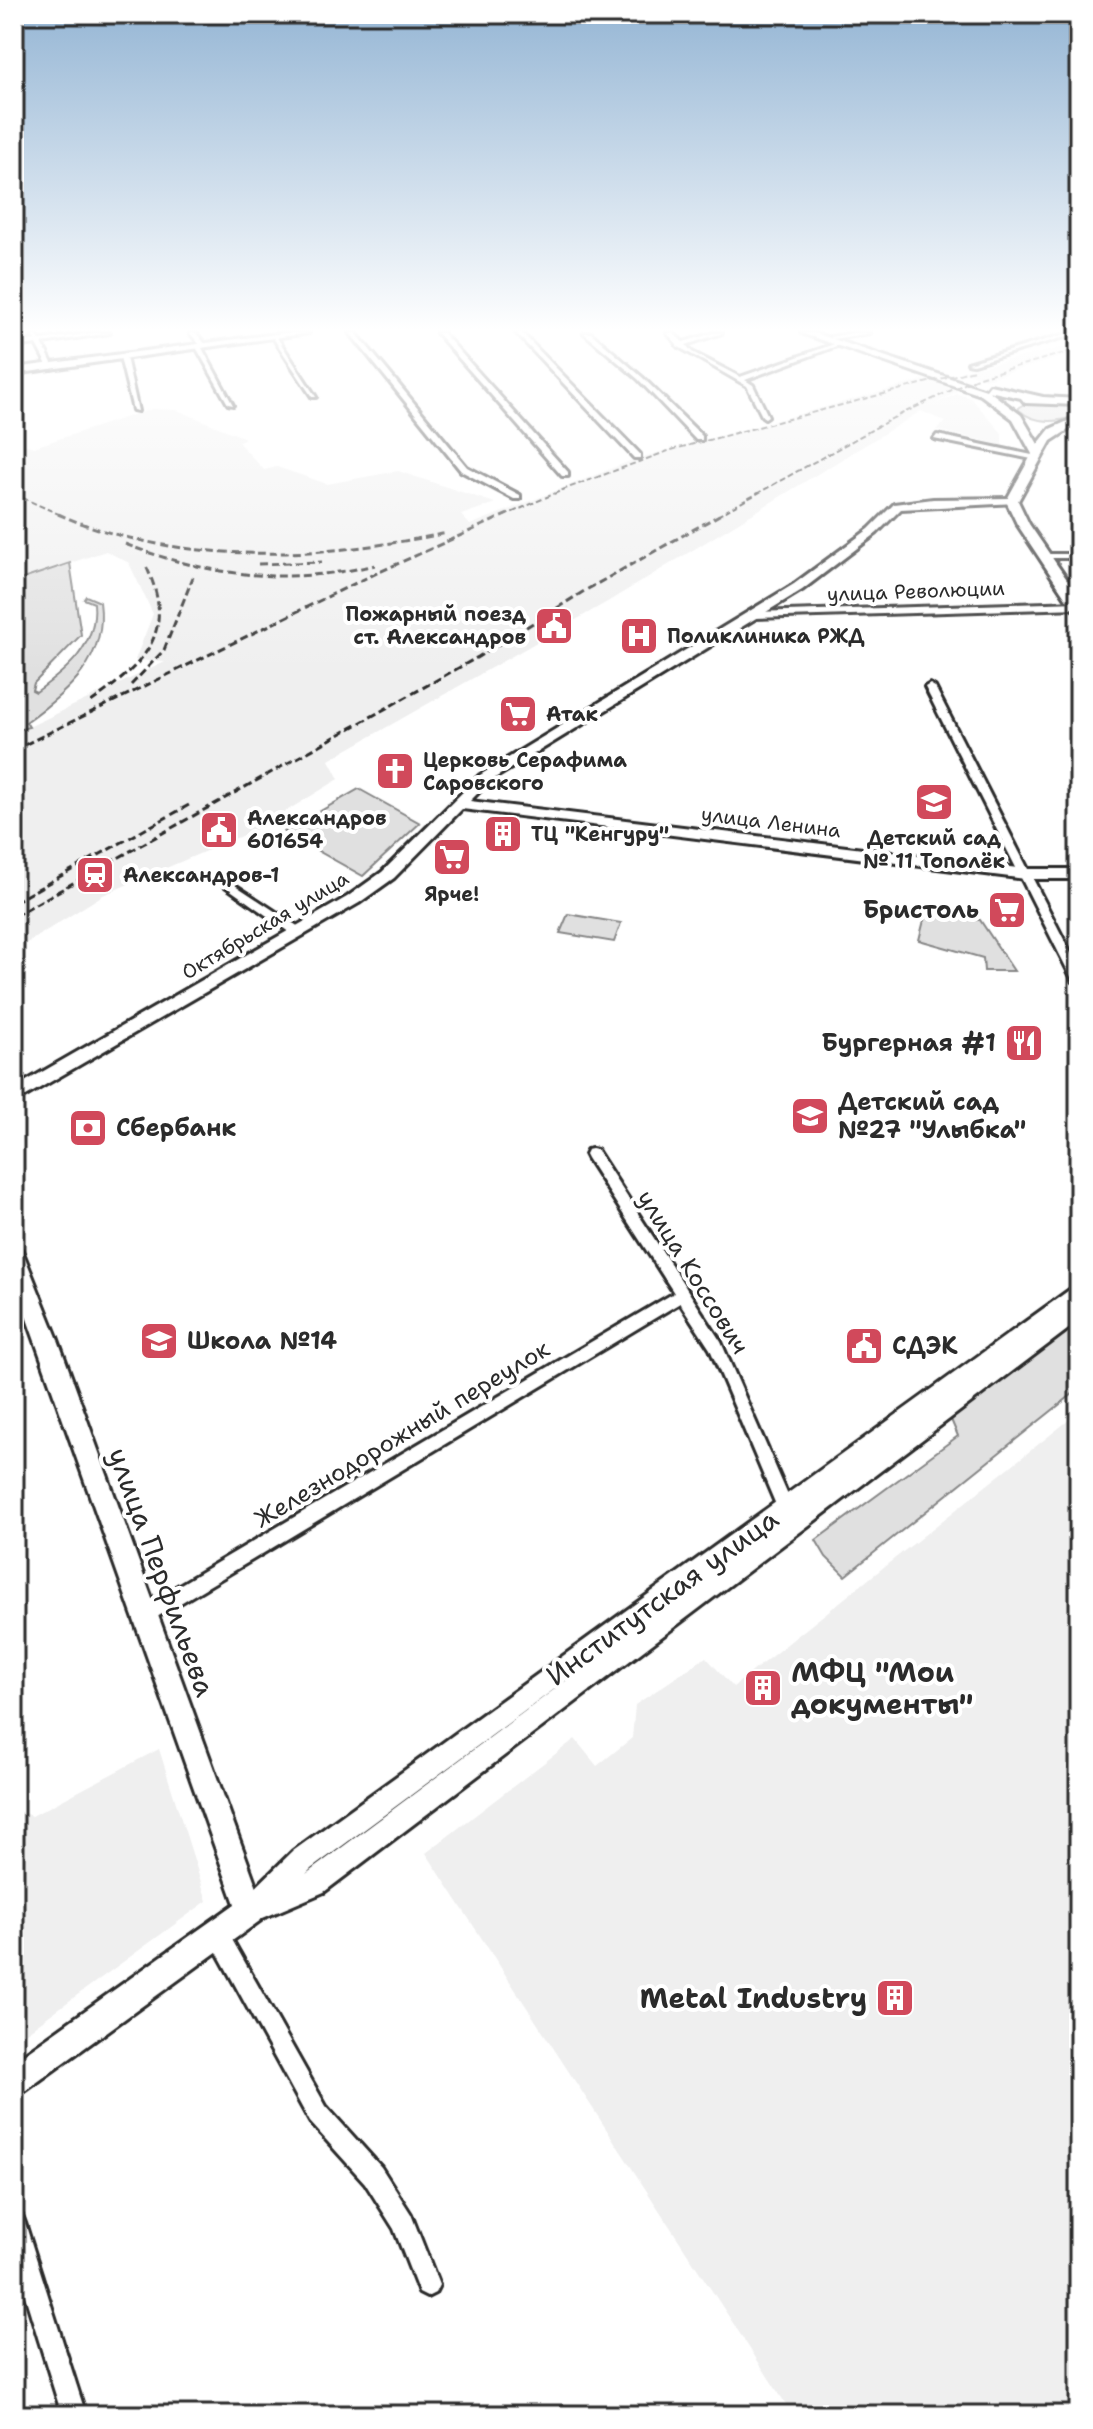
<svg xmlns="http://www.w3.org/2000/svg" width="1093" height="2429" viewBox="0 0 1093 2429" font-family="'Shantell Sans',sans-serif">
  <rect width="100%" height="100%" fill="#fff"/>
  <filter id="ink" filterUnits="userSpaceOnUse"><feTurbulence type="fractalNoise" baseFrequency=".0125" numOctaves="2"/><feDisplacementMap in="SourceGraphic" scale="16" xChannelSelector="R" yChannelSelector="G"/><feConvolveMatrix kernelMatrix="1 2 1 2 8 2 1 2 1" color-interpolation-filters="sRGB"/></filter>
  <g filter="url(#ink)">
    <g fill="#efefef">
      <polygon points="1079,344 1079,352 985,379 961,371"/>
      <polygon points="923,380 935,382 957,391 935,404 957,394 971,398 1002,433 1002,445 936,430 946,422 921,411 609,601 329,760 339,779 255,830 103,895 14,951 14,734 165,662 135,660 153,614 129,563 106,551 14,582 14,442 34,447 152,409 177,410 245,438 238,442 264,470 277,467 327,484 398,471 495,503 461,515 470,525 635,459"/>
      <polygon points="1079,1412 1079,2415 793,2415 426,1853 575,1739 597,1766 632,1738 635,1705 706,1657 733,1687"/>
      <polygon points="159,1749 207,1901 14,2041 14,1810 32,1816"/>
    </g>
    <g fill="#e0e0e0" stroke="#868686" stroke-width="2">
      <path d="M1028 402 1079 405V414C1060 423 1036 425 1019 410V407Z"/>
      <path d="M70 563 81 635 34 683 32 690 36 692C67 670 98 645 94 603L84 599 86 596 100 602C108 659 68 692 26 722L29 727 14 731V582Z"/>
      <polygon points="359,789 420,823 363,876 284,832"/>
      <polygon points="926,912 980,920 1014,971 984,971 983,958 919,940"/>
      <polygon points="568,914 621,923 614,942 560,933"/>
      <polygon points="1079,1317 1079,1389 845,1576 826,1557 816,1540 958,1436 949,1415"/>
    </g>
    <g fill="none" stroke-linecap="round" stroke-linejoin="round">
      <defs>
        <g id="minor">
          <polygon points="94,333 110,333 42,343 54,367 51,369 48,367 36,344 14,347 14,343 35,340 33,337 36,335 40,340"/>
          <polygon points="190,333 196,333 207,346 202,348 233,405 228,404 196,347 200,345"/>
          <polygon points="350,333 356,333 467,467 520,495 520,499 514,499 461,471"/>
          <polygon points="437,333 443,333 568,472 568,476 562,476"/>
          <polygon points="516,333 522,333 640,454 640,458 634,458"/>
          <polygon points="584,333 591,333 642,377 702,436 702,440 696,440 638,379"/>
          <polygon points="667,333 673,333 683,342 713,333 722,333 686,345 692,352 740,377 837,343 842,344 745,380 753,385 768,416 765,418 762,416 747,386 677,346 677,344"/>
          <polygon points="853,333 870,333 833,339 830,337"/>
          <polygon points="1069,333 1078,333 973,364 968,363"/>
          <polygon points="272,336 276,336 316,397 312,397"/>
          <polygon points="123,355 126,357 138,411 133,410 120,357"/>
          <polygon points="937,435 1037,456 1041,458 1037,460 934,439"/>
          <polygon points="1045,554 1079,554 1079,558 1042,558 1042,554"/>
          <polygon points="930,684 935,687 1079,969 1079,985 1073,981 925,687"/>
          <polygon points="229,881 302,929 302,935 294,935 225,886 223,884"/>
          <polygon points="592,1149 597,1150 721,1342 793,1507 791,1512 785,1515 779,1512 710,1349 680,1303 152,1620 146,1622 140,1620 137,1614 140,1608 674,1293 587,1158 585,1154 587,1150"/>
          <polygon points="218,1924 225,1927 326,2106 381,2167 411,2214 439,2285 435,2293 427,2297 419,2293 394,2229 365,2183 310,2122 211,1941 208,1934 211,1927"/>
          <polygon points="14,2212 22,2215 25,2223 86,2415 62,2415 14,2260"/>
        </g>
        <g id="tertiary">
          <polygon points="1079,602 1079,608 754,618 748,615 754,612"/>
          <path d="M1079 1283 1077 1303 1079 1302V1321L324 1892 251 1923 242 1919 238 1910 242 1901 293 1851ZM637 1628 306 1874 311 1869Z"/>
        </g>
        <g id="secondary">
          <polygon points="1012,498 1016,499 1016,503 901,509 877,533 802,590 490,781 470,801 1026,869 1079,869 1079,879 1026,879 462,809 394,878 359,903 14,1103 14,1088 347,897 382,872 480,775 794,584 869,529 894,504 933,499"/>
          <polygon points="14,1247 21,1249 24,1255 57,1337 265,1910 261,1920 25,2091 14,2095 14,2061 235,1904 14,1282"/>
        </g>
        <g id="primary">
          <polygon points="283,333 309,333 14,374 14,368"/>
          <polygon points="801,333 815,333 986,390 990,385 1043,397 1079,399 1079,405 1025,403 1021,398 989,391 1021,415 1038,444 1050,429 1079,416 1079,423 1051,441 1018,501 1029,524 1079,597 1079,611 1074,610 1017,524 1006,501 1032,454 1013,419 981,395"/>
        </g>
      </defs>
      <use href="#minor" stroke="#2b2b2b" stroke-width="6"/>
      <use href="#tertiary" stroke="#2b2b2b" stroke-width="6"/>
      <use href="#secondary" stroke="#2b2b2b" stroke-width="6"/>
      <use href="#primary" stroke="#2b2b2b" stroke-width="6"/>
      <use href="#minor" fill="#fff" fill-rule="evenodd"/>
      <use href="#tertiary" fill="#fff" fill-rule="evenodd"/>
      <use href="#secondary" fill="#fff" fill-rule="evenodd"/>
      <use href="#primary" fill="#fff" fill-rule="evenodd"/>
      <g stroke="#2b2b2b" stroke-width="2" stroke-dasharray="6 3" stroke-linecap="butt">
        <polyline points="14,494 63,516"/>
        <polyline points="504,516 565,489 671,450 974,370"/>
        <polyline points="717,516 893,418 979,377 1079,349"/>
      </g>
      <g stroke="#2b2b2b" stroke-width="3" stroke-dasharray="8 4" stroke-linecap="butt">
        <path d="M58 514C180 567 321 559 447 533"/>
        <path d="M125 544C208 576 288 586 375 565"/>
        <polyline points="14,556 19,570"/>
        <polyline points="258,564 322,562"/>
        <polyline points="131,685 164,650 193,577"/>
        <path d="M91 702C144 664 178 633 146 566"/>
        <polyline points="14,750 366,578 508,514"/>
        <polyline points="14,902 189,805"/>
        <polyline points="14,916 478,657 586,590 721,514"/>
      </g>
    </g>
  </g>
  <linearGradient id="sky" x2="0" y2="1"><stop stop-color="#94b5d4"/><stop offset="0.49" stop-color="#fff"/><stop offset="1" stop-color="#fff" stop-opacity="0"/></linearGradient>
  <rect width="1093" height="673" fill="url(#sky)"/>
  <defs>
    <symbol id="civic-square" viewBox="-11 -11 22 22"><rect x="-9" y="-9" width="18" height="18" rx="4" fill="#d1495b" stroke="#fff"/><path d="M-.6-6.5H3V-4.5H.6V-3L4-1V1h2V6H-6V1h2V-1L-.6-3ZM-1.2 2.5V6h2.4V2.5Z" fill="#fff"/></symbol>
    <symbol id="hospital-square" viewBox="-11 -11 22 22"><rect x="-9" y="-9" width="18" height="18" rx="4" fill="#d1495b" stroke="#fff"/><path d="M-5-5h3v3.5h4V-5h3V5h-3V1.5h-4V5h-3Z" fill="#fff"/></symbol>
    <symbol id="supermarket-square" viewBox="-11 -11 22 22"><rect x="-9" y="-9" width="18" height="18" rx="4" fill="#d1495b" stroke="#fff"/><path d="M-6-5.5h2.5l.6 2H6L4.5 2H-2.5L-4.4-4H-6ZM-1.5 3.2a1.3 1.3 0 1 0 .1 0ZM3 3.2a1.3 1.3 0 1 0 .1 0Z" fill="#fff"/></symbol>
    <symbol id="church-square" viewBox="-11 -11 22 22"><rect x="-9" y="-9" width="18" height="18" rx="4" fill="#d1495b" stroke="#fff"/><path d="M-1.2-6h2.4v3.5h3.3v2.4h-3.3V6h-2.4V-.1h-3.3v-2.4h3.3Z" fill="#fff"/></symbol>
    <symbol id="school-square" viewBox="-11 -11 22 22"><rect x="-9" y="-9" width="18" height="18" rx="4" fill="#d1495b" stroke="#fff"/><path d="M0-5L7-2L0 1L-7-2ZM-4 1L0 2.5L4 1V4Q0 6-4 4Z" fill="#fff"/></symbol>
    <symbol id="building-square" viewBox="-11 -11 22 22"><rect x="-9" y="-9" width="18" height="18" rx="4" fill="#d1495b" stroke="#fff"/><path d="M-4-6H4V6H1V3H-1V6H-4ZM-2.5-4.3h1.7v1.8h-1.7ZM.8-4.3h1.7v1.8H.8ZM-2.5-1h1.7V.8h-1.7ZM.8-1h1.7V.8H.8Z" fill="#fff"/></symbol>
    <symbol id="station-square" viewBox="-11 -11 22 22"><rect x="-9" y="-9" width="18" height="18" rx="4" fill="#d1495b" stroke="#fff"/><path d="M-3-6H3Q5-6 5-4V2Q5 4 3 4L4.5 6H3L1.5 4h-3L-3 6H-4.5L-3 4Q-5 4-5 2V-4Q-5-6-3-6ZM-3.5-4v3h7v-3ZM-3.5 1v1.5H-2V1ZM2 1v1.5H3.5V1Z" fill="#fff"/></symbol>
    <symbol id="restaurant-square" viewBox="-11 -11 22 22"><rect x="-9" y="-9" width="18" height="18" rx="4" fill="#d1495b" stroke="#fff"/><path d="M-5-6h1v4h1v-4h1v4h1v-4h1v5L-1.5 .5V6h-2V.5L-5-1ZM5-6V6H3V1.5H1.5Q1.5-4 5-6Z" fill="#fff"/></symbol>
    <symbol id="bank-square" viewBox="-11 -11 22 22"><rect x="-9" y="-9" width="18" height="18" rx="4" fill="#d1495b" stroke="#fff"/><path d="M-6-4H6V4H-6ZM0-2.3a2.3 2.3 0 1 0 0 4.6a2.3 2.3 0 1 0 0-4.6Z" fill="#fff"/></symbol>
  </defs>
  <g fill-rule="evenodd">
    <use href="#civic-square" x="532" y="604" width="44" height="44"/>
    <use href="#hospital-square" x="617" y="614" width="44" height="44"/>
    <use href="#supermarket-square" x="496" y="692" width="44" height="44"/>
    <use href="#church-square" x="373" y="749" width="44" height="44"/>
    <use href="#school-square" x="912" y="780" width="44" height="44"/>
    <use href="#civic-square" x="197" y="808" width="44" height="44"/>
    <use href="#building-square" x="481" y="812" width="44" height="44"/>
    <use href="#supermarket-square" x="430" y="835" width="44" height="44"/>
    <use href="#station-square" x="73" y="853" width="44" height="44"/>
    <use href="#supermarket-square" x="985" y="888" width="44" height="44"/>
    <use href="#restaurant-square" x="1002" y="1021" width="44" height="44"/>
    <use href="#school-square" x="788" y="1094" width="44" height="44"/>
    <use href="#bank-square" x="66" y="1106" width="44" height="44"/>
    <use href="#school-square" x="137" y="1319" width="44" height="44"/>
    <use href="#civic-square" x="842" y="1324" width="44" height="44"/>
    <use href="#building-square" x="741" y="1666" width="44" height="44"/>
    <use href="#building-square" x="873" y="1976" width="44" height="44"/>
  </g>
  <g text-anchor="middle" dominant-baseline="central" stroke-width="8" stroke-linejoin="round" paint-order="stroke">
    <g font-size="20" fill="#2b2b2b" stroke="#fff">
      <text transform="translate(916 591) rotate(-2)">улица Революции</text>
      <text transform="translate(771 822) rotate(7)">улица Ленина</text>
      <text transform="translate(265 925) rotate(-31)">Октябрьская улица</text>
    </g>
    <g font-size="20" font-weight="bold" fill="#2b2b2b" stroke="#fff" text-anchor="start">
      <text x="526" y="614" text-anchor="end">Пожарный поезд<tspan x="526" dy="23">ст. Александров</tspan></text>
      <text x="667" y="636">Поликлиника РЖД</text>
      <text x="546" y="714">Атак</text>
      <text x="423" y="760">Церковь Серафима<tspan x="423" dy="23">Саровского</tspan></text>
      <text x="247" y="818">Александров<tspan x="247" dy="23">601654</tspan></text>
      <text x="531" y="834">ТЦ "Кенгуру"</text>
      <text x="934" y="838" text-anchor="middle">Детский сад<tspan x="934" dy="23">№ 11 Тополёк</tspan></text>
      <text x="123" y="875">Александров-1</text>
      <text x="452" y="894" text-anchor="middle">Ярче!</text>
    </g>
    <g font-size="24" font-weight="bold" fill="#2b2b2b" stroke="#fff" text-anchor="start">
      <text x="979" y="910" text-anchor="end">Бристоль</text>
      <text x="996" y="1043" text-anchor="end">Бургерная #1</text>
      <text x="838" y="1102">Детский сад<tspan x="838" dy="28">№27 "Улыбка"</tspan></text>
      <text x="116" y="1128">Сбербанк</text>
      <text x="187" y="1341">Школа №14</text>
      <text x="892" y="1346">СДЭК</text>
    </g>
    <g font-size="24" fill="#2b2b2b" stroke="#fff">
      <text transform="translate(693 1272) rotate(58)">улица Коссович</text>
      <text transform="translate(402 1434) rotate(-31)">Железнодорожный переулок</text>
    </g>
    <g font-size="28" fill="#2b2b2b" stroke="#fff">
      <text transform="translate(162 1572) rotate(70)">улица Перфильева</text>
      <text transform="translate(662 1597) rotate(-36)">Институтская улица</text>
    </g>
    <g font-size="28" font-weight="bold" fill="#2b2b2b" stroke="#fff" text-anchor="start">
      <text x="791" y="1672">МФЦ "Мои<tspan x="791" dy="32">документы"</tspan></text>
      <text x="867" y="1998" text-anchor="end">Metal Industry</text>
    </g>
  </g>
  <rect width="1093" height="2429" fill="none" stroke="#fff" stroke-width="48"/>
  <rect x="24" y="24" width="1045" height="2381" fill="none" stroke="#2b2b2b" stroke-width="3" filter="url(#ink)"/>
</svg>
